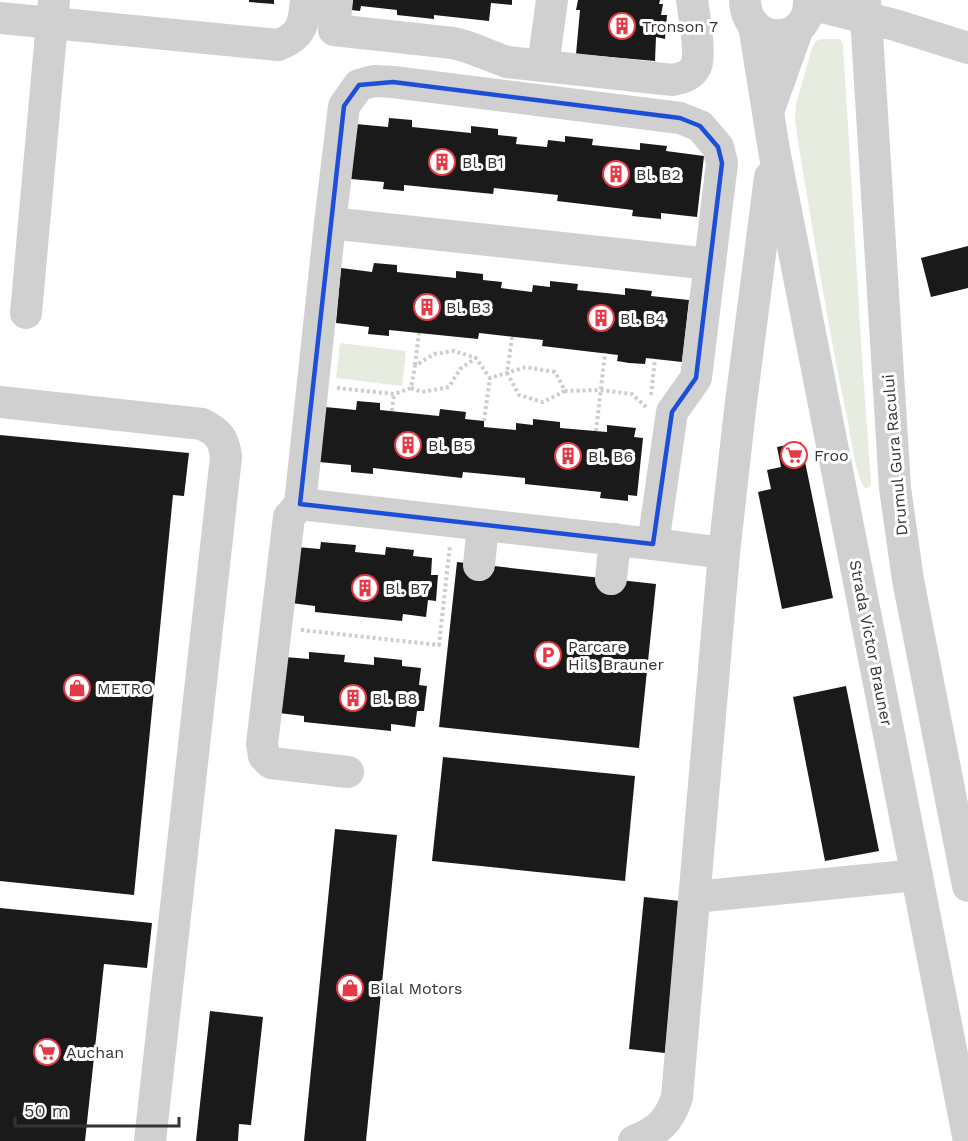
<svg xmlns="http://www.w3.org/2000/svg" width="968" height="1141" viewBox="0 0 968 1141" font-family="'Work Sans',sans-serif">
  <rect width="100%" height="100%" fill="#fff"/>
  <g fill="#e6ecdf">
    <path d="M822 39H840L843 44 862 357 871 484 869 487 865 488C856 477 851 438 848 422 828 329 814 236 798 142L795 119 796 104 812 48 816 41Z"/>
    <polygon points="340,343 406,351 402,386 336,378"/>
  </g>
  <g fill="#1a1a1a">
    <polygon points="249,0 274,0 274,4 249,2"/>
    <polygon points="353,0 512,0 512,5 491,3 489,21 434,15 434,19 397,15 397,10 361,6 360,11 351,10"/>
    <polygon points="578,0 660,0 659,4 663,4 661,15 667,15 665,39 656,37 655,61 576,54 580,10 576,10"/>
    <polygon points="389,118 412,120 412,127 471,133 471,126 498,129 498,135 517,137 516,144 547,147 548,140 565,142 565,136 593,139 592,145 640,150 640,143 667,146 666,151 704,156 697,217 661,213 661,219 632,216 633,210 557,201 558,195 494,188 493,194 404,185 404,191 383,189 384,182 351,179 356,124 388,127"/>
    <polygon points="968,246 968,288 931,297 921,258"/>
    <polygon points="374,263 397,265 397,272 456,278 456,271 483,274 483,280 502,282 501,288 532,292 533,285 550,287 550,281 578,284 577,290 625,295 625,288 652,291 651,296 689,300 682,362 646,358 645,364 629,363 617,361 618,355 542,346 543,340 479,333 478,339 389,330 389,336 368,334 369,327 336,323 341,268 372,272"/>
    <polygon points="357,401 380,403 380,410 439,416 440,409 466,412 465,419 484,421 484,427 516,430 516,423 533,425 533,419 560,422 560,428 607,432 607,425 636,428 634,437 643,438 637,496 628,495 628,501 600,498 601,492 525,484 525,478 463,472 462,478 373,468 373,474 351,472 351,465 319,462 325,407 356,410"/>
    <polygon points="0,435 189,453 184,496 173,495 134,895 0,881"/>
    <polygon points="801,442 833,598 782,609 758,492 771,489 767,470 781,467 777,447"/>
    <polygon points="321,542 356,545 355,552 385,555 386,547 414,550 413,556 432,558 431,575 438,575 436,601 428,600 426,617 403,614 402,621 315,612 315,606 291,603 297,547 320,549"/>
    <polygon points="457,562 656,584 639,748 439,727"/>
    <polygon points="309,652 345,655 344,662 374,665 374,657 402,660 402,666 421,668 419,685 427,686 424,711 417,711 415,727 391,724 391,731 304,722 304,716 279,713 285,657 309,659"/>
    <polygon points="846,686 879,851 825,861 793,697"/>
    <polygon points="443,757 635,776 625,881 432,861"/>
    <polygon points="335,829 397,835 366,1141 304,1141"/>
    <polygon points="644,897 680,901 665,1053 629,1049"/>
    <polygon points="0,908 152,923 147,968 104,964 85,1141 0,1141"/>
    <polygon points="210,1011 263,1017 251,1125 239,1124 238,1141 196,1141"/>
  </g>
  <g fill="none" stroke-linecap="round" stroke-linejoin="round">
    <g stroke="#cdcdcd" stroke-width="4" stroke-dasharray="3 3" stroke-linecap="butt">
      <polyline points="512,337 507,373 519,395 543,402 565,391"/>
      <polyline points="415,365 419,333"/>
      <polyline points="337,388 394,394 411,388 415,366 434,354 454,351 476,358 490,378 526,367 555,372 565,391 601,390 632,394 646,407"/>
      <polyline points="411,388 422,392 449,387 460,369 476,358"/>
      <polyline points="651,395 655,359"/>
      <polyline points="392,411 394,394"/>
      <polyline points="484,421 490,378"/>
      <polyline points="596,431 605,353"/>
      <polyline points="301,630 439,645 450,545"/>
    </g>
    <g stroke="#d0d0d0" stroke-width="32">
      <path d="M337 0 334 30 453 43C472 47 489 56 507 62L673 80C682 78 691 76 696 66 701 55 694 13 692 0"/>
      <path d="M745 0C746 48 811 46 809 0"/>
      <polyline points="865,0 895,488 908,580 968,886"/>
      <polyline points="809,4 895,25 968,48"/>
      <path d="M0 18 278 45C302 36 304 24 306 0"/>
      <polyline points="754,25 774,150 968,1136"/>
      <polyline points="543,66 552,0"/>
      <polyline points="769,109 798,28"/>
      <polyline points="330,223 710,264"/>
      <polyline points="26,313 54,0"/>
      <path d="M0 402 202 424C218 432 224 438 226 457L150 1141"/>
      <polyline points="300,504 653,544 724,553"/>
      <polyline points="479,565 483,525"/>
      <polyline points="611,579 615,539"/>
      <polyline points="348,772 271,763 264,756 262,744 289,517 300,504 330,223 344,106 359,85 374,81 393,82 680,118 700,126 718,147 722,163 696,378 672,412 653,544"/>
      <polyline points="695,897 917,875"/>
      <path d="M634 1141C658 1131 669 1122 677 1097L724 553 740 410 770 177"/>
    </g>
  </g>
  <path fill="none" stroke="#1d4ed8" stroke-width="4.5" stroke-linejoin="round" d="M393 82 680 118 700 126 718 147 722 163 696 378 672 412 653 544 300 504 344 106 359 85Z"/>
  <defs>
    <symbol id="building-ring" viewBox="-11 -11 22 22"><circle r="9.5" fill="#fff" stroke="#e63946" stroke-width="1.5"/><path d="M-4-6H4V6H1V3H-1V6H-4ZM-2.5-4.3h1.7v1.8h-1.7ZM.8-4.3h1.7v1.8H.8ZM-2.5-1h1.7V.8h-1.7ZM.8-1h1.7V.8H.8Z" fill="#e63946"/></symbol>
    <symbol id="supermarket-ring" viewBox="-11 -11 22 22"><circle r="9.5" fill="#fff" stroke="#e63946" stroke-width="1.5"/><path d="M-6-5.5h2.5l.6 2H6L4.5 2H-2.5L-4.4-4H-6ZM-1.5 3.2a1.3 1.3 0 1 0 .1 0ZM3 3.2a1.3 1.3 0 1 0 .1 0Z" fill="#e63946"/></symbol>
    <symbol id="parking-ring" viewBox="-11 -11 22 22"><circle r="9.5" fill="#fff" stroke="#e63946" stroke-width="1.5"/><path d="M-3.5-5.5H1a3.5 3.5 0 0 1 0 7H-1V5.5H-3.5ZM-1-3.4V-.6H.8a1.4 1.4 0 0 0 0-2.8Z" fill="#e63946"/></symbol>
    <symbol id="shop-ring" viewBox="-11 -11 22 22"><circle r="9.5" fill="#fff" stroke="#e63946" stroke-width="1.5"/><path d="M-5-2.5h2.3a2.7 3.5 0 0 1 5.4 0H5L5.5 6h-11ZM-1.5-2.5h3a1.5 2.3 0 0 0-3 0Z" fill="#e63946"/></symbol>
  </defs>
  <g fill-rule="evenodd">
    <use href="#building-ring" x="607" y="11" width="30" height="30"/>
    <use href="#building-ring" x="427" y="147" width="30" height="30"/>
    <use href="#building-ring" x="601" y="159" width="30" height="30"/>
    <use href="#building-ring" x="412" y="292" width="30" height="30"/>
    <use href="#building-ring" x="586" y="303" width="30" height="30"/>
    <use href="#building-ring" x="393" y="430" width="30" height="30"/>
    <use href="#supermarket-ring" x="779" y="440" width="30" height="30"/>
    <use href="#building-ring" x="553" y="441" width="30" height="30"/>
    <use href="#building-ring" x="350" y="573" width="30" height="30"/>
    <use href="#parking-ring" x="533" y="640" width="30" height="30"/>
    <use href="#shop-ring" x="62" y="673" width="30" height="30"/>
    <use href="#building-ring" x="338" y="683" width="30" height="30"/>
    <use href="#shop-ring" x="335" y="973" width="30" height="30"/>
    <use href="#supermarket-ring" x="32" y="1037" width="30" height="30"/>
  </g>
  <g text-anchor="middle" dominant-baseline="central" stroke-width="6" stroke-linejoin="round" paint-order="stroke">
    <g font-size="16" fill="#333" stroke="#fff" text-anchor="start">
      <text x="642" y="26">Tronson 7</text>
      <text x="462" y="162">Bl. B1</text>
      <text x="636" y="174">Bl. B2</text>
      <text x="446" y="307">Bl. B3</text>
      <text x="620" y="318">Bl. B4</text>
      <text x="428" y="445">Bl. B5</text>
      <text x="814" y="455">Froo</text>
      <text x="588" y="456">Bl. B6</text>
      <text x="385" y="588">Bl. B7</text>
      <text x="568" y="646">Parcare<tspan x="568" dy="18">Hils Brauner</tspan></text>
      <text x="97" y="688">METRO</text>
      <text x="372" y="698">Bl. B8</text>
      <text x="370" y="988">Bilal Motors</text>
      <text x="66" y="1052">Auchan</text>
    </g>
    <g font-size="16" fill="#333" stroke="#fff">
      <text transform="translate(895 455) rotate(-95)">Drumul Gura Racului</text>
      <text transform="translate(871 643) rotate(79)">Strada Victor Brauner</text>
    </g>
  </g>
  <path d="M15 1117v9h164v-9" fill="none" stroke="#333333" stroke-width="3"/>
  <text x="24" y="1117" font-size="18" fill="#333333" stroke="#ffffff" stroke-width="4.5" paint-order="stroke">50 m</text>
</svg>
